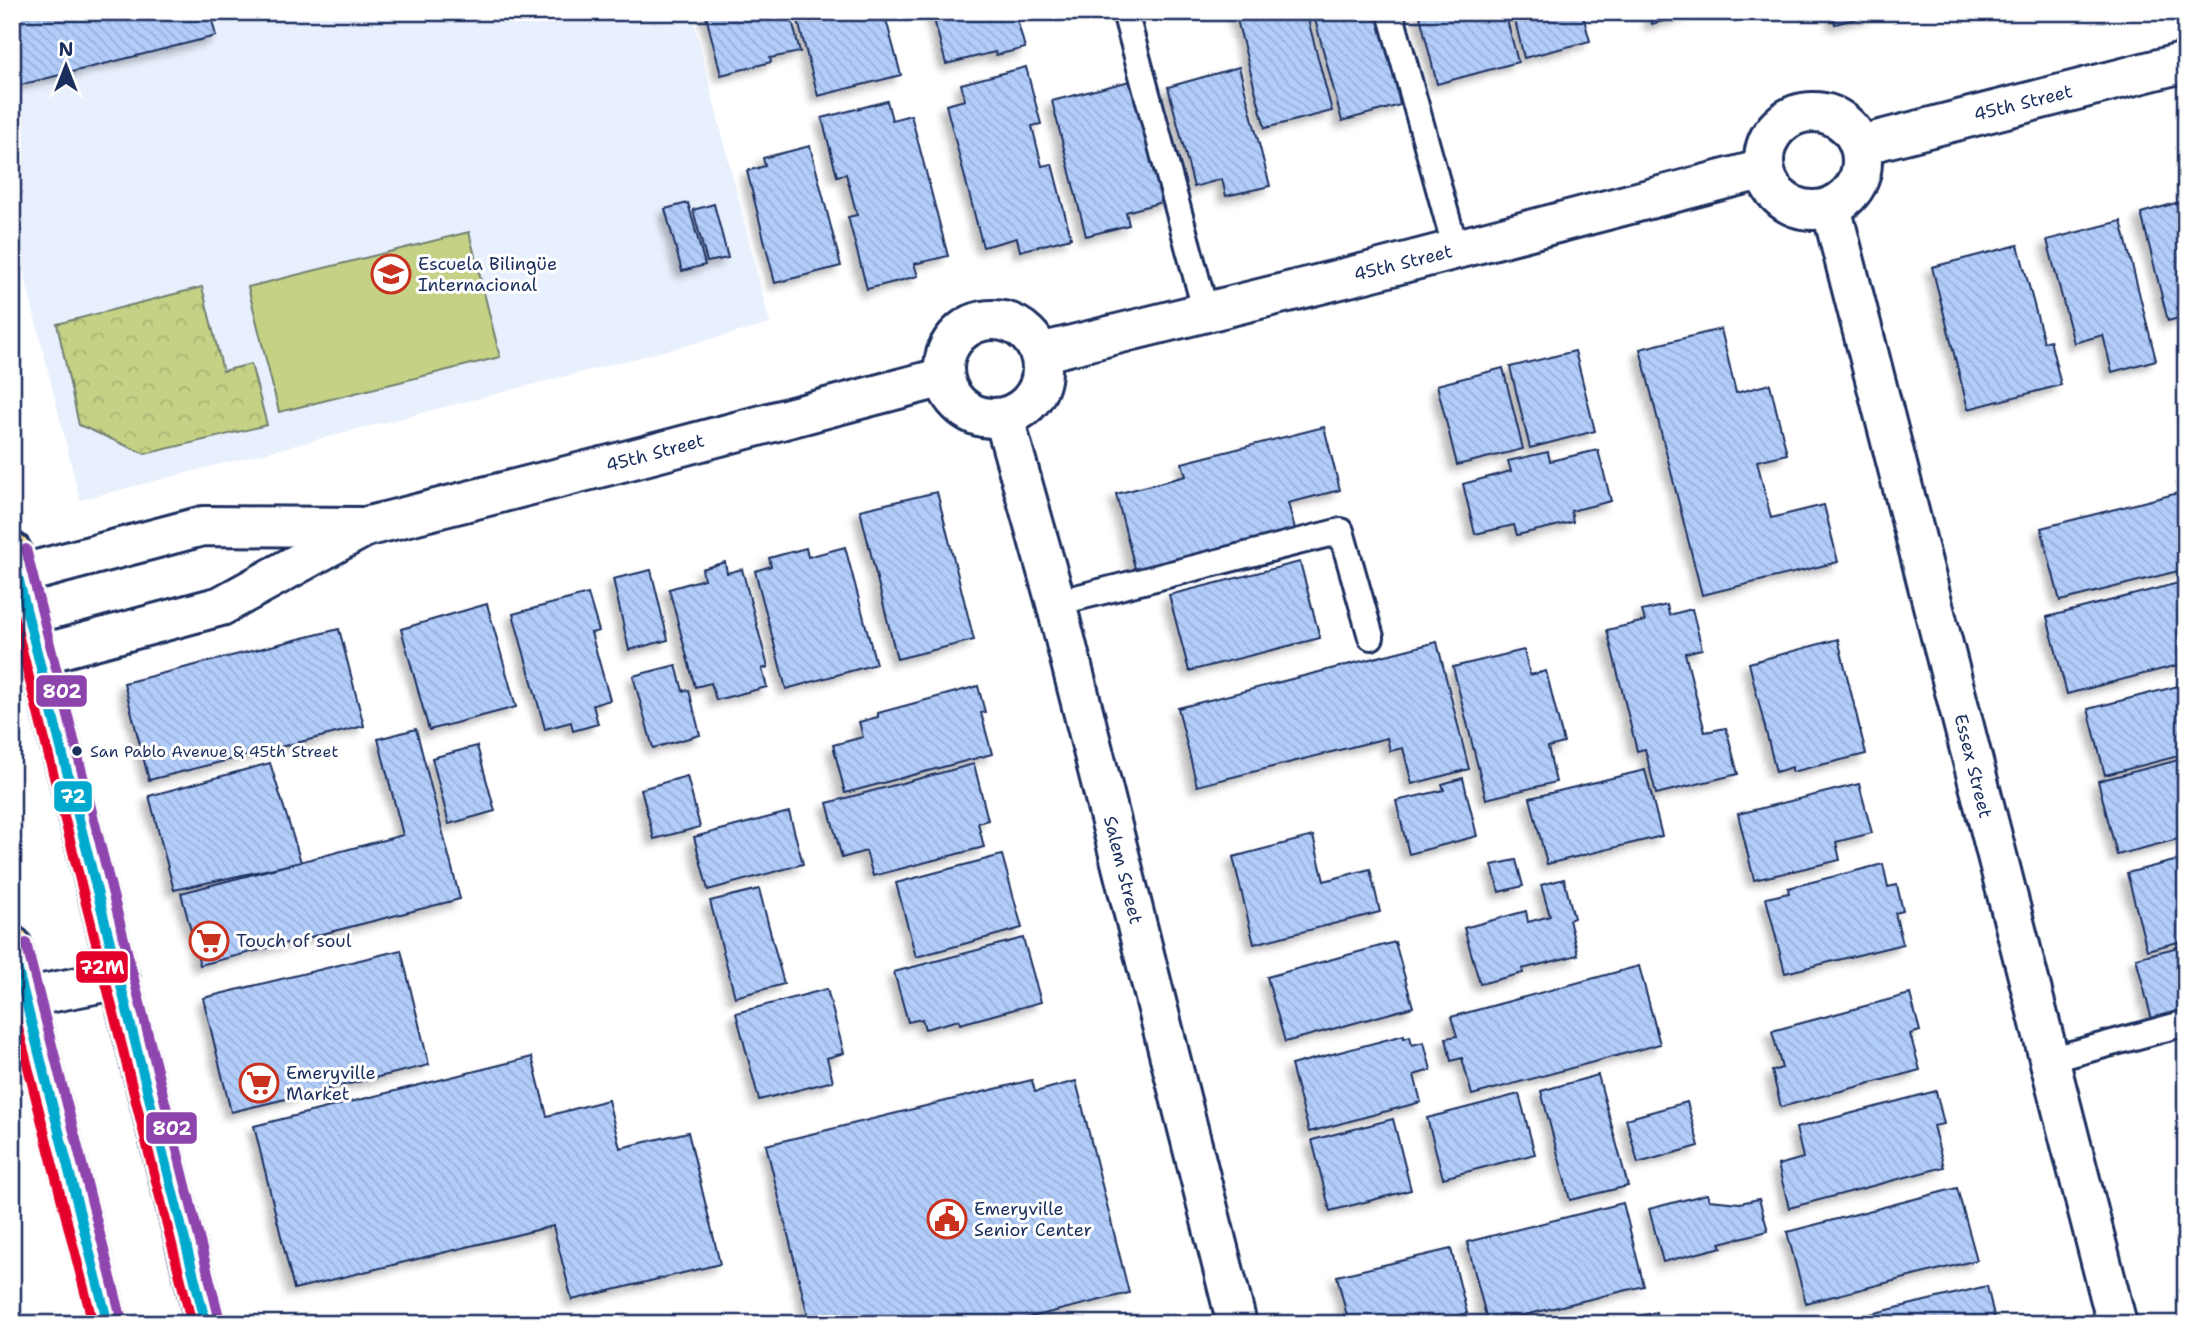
<svg xmlns="http://www.w3.org/2000/svg" width="2198" height="1336" viewBox="0 0 2198 1336" font-family="'Shantell Sans',sans-serif">
  <defs>
    <pattern id="park-crowns" width="20" height="18" patternUnits="userSpaceOnUse" patternTransform="scale(1.75)"><rect width="20" height="18" fill="#c5d184"/><path d="M2 6a3 3 0 1 1 6 0M12 15a3 3 0 1 1 6 0" fill="none" stroke="#a9b474"/></pattern>
    <pattern id="building-back-hatch" width="6" height="6" patternUnits="userSpaceOnUse" patternTransform="scale(1.75)"><rect width="6" height="6" fill="#b2cdfa"/><path d="M-1 5l2 2M0 0l6 6M5-1l2 2" fill="none" stroke="#98b0d9"/></pattern>
    <filter id="shadow"><feDropShadow dx="-6" dy="6" stdDeviation="3.5" flood-color="#0004"/></filter>
  </defs>
  <rect width="100%" height="100%" fill="#fff"/>
  <filter id="ink" filterUnits="userSpaceOnUse"><feTurbulence type="fractalNoise" baseFrequency=".0143" numOctaves="2"/><feDisplacementMap in="SourceGraphic" scale="14" xChannelSelector="R" yChannelSelector="G"/><feConvolveMatrix kernelMatrix="1 2 1 2 8 2 1 2 1" color-interpolation-filters="sRGB"/></filter>
  <g filter="url(#ink)">
    <polygon fill="#e8f0fe" points="12,12 691,12 770,324 80,500 12,225"/>
    <polygon fill="url(#park-crowns)" stroke="#708071" stroke-width="2" points="202,287 223,371 251,364 267,425 145,454 79,425 57,324"/>
    <polygon fill="#c5d184" stroke="#708071" stroke-width="2" points="469,232 500,357 279,412 248,287"/>
    <g fill="url(#building-back-hatch)" stroke="#1b2f5e" stroke-width="2" filter="url(#shadow)">
      <polygon points="12,12 210,12 216,36 12,87"/>
      <polygon points="705,12 790,12 800,52 770,58 771,62 721,75"/>
      <polygon points="830,12 884,12 901,75 818,96 798,21"/>
      <polygon points="932,12 1015,12 1025,48 996,55 995,52 946,64"/>
      <polygon points="1235,12 1306,12 1332,111 1265,128"/>
      <polygon points="1313,12 1383,12 1403,89 1397,91 1400,105 1342,121"/>
      <polygon points="1419,12 1505,12 1518,62 1437,84"/>
      <polygon points="1513,12 1582,12 1590,41 1524,58"/>
      <polygon points="1649,12 1696,12 1652,24"/>
      <polygon points="1832,12 1874,12 1875,14 1835,24"/>
      <polygon points="1026,67 1041,124 1032,126 1042,166 1052,164 1071,238 1020,251 1017,238 983,247 946,105 965,100 961,84"/>
      <polygon points="1239,67 1270,186 1226,196 1222,179 1194,187 1168,87"/>
      <polygon points="1138,79 1169,200 1126,212 1129,225 1086,236 1052,101"/>
      <polygon points="887,101 892,120 911,115 948,256 914,264 918,276 867,289 848,217 857,215 846,174 837,176 822,118"/>
      <polygon points="810,146 841,266 775,283 747,171 765,166 763,158"/>
      <polygon points="688,203 705,265 682,271 665,209"/>
      <polygon points="2176,203 2177,206 2186,204 2186,316 2168,321 2141,213"/>
      <polygon points="714,204 728,258 707,262 693,210"/>
      <polygon points="2121,221 2156,360 2112,372 2103,335 2074,343 2047,240"/>
      <polygon points="2018,245 2044,342 2050,340 2061,385 1968,409 1932,267"/>
      <polygon points="1721,329 1736,393 1770,384 1787,454 1757,461 1771,518 1824,505 1838,562 1702,595 1640,349"/>
      <polygon points="1575,351 1595,431 1530,448 1510,367"/>
      <polygon points="1503,368 1523,449 1457,465 1437,385"/>
      <polygon points="1324,427 1340,490 1288,503 1296,532 1136,572 1116,494 1186,476 1182,463"/>
      <polygon points="1598,450 1611,501 1571,511 1573,522 1517,535 1514,525 1475,534 1463,484 1511,471 1508,461 1548,452 1550,461"/>
      <polygon points="2186,491 2186,569 2060,601 2041,528"/>
      <polygon points="937,492 974,640 897,659 860,510"/>
      <polygon points="845,547 876,664 786,689 755,571 771,566 769,558 806,548 808,557"/>
      <polygon points="725,562 727,573 742,569 768,667 762,669 767,687 716,700 711,683 695,687 669,589 704,579 702,569"/>
      <polygon points="1300,562 1320,638 1189,671 1169,595"/>
      <polygon points="651,570 668,640 629,650 613,579"/>
      <polygon points="2186,581 2186,663 2067,694 2047,617"/>
      <polygon points="588,594 599,631 591,633 610,700 593,705 598,724 573,731 571,722 545,729 513,614"/>
      <polygon points="487,604 516,707 429,730 401,629"/>
      <polygon points="1667,605 1669,615 1692,609 1702,649 1685,653 1705,732 1726,728 1738,774 1656,794 1645,749 1637,751 1607,630 1645,621 1642,611"/>
      <polygon points="339,629 364,726 149,780 124,683"/>
      <polygon points="1838,639 1866,754 1792,772 1792,767 1776,772 1749,663"/>
      <polygon points="1437,642 1469,769 1412,784 1403,748 1390,751 1387,738 1197,786 1178,708"/>
      <polygon points="1524,650 1530,675 1546,671 1564,743 1548,747 1556,782 1486,799 1453,667"/>
      <polygon points="676,665 683,691 689,690 700,735 653,748 633,676"/>
      <polygon points="2186,684 2186,754 2105,775 2088,709"/>
      <polygon points="978,686 985,712 981,713 992,754 845,793 833,745 863,737 859,722 878,717 878,713"/>
      <polygon points="416,729 460,899 200,965 181,893 403,835 378,739"/>
      <polygon points="477,746 495,811 449,824 432,758"/>
      <polygon points="2186,758 2186,837 2117,855 2098,781"/>
      <polygon points="270,763 301,862 174,890 149,796"/>
      <polygon points="974,764 988,820 978,823 984,847 873,876 866,851 842,858 827,803"/>
      <polygon points="1645,770 1662,836 1547,864 1530,798"/>
      <polygon points="687,776 700,827 654,839 641,789"/>
      <polygon points="1463,778 1477,836 1409,854 1396,801 1444,790 1442,784"/>
      <polygon points="1859,784 1872,833 1836,842 1840,860 1754,880 1738,814"/>
      <polygon points="789,812 803,864 708,890 694,837"/>
      <polygon points="1313,836 1324,881 1370,869 1380,912 1254,944 1233,857"/>
      <polygon points="1002,855 1022,928 916,957 896,883"/>
      <polygon points="2186,858 2186,940 2147,950 2127,873"/>
      <polygon points="1516,860 1523,886 1499,892 1492,865"/>
      <polygon points="1883,864 1888,887 1897,885 1903,911 1895,913 1903,944 1785,973 1766,898 1789,893 1788,888"/>
      <polygon points="1564,879 1574,918 1569,920 1578,955 1522,969 1523,973 1480,984 1464,928 1526,911 1528,922 1550,916 1541,885"/>
      <polygon points="759,889 784,984 735,997 710,901"/>
      <polygon points="1023,938 1041,1002 960,1024 959,1020 925,1029 922,1019 908,1022 894,972"/>
      <polygon points="1395,942 1413,1007 1285,1042 1267,977"/>
      <polygon points="2186,945 2186,1019 2154,1028 2136,958"/>
      <polygon points="401,950 429,1065 231,1112 203,998"/>
      <polygon points="1639,966 1660,1044 1472,1095 1462,1058 1451,1061 1446,1038 1457,1036 1451,1017"/>
      <polygon points="827,989 844,1053 827,1058 833,1081 759,1100 736,1013"/>
      <polygon points="1910,994 1920,1031 1910,1034 1920,1070 1781,1107 1772,1071 1782,1068 1772,1031"/>
      <polygon points="1404,1035 1404,1038 1410,1036 1412,1045 1424,1042 1431,1070 1414,1075 1421,1102 1309,1132 1291,1065"/>
      <polygon points="532,1057 547,1116 608,1100 620,1148 688,1132 720,1264 572,1300 553,1226 294,1289 254,1126"/>
      <polygon points="1598,1075 1628,1186 1570,1200 1541,1091"/>
      <polygon points="1032,1080 1035,1092 1076,1081 1129,1293 1003,1324 810,1324 766,1145"/>
      <polygon points="1936,1091 1944,1124 1933,1126 1944,1167 1789,1208 1778,1165 1803,1158 1796,1128"/>
      <polygon points="1519,1094 1535,1154 1443,1178 1427,1118"/>
      <polygon points="1687,1102 1699,1146 1638,1163 1626,1119"/>
      <polygon points="1393,1119 1411,1190 1330,1211 1312,1140"/>
      <polygon points="1957,1188 1977,1260 1806,1303 1787,1232"/>
      <polygon points="1707,1194 1709,1200 1740,1203 1759,1199 1768,1231 1720,1243 1722,1247 1663,1262 1649,1209"/>
      <polygon points="1623,1203 1644,1286 1488,1324 1467,1242"/>
      <polygon points="1451,1249 1467,1313 1424,1324 1349,1324 1337,1276"/>
      <polygon points="1987,1286 1996,1324 1847,1324 1846,1320"/>
      <polygon points="1656,1312 1659,1324 1610,1324"/>
    </g>
    <g fill="none" stroke-linecap="round" stroke-linejoin="round">
      <defs>
        <g id="lane">
          <polyline points="1125,12 1206,313"/>
          <polyline points="1390,12 1456,250"/>
          <polyline points="1056,603 1341,531 1371,637"/>
          <polyline points="2049,1060 2186,1023"/>
        </g>
        <g id="street">
          <circle cx="1813" cy="161" r="49"/>
          <polyline points="1861,145 2186,62"/>
          <polyline points="1831,207 2117,1324"/>
          <circle cx="993" cy="369" r="49"/>
          <polyline points="1040,353 1369,272 1764,169"/>
          <polyline points="1004,418 1056,603 1237,1324"/>
          <polyline points="12,580 18,575 203,526 365,527 614,464 944,377"/>
          <polyline points="12,652 38,655 221,606 363,528"/>
          <polyline points="12,1000 120,979"/>
        </g>
        <g id="primary">
          <polyline points="12,552 206,1324"/>
          <polyline points="12,946 108,1324"/>
        </g>
      </defs>
      <use href="#lane" stroke="#1b2f5e" stroke-width="30"/>
      <use href="#street" stroke="#1b2f5e" stroke-width="44"/>
      <use href="#primary" stroke="#1b2f5e" stroke-width="44"/>
      <use href="#lane" stroke="#fff" stroke-width="24"/>
      <use href="#street" stroke="#fff" stroke-width="38"/>
      <use href="#primary" stroke="#fbdf96" stroke-width="38"/>
      <defs>
        <g id="bus-1">
          <polyline points="12,553 206,1324"/>
          <polyline points="12,947 108,1324"/>
        </g>
        <g id="bus-2">
          <polyline points="12,610 192,1324"/>
          <polyline points="12,1004 93,1324"/>
        </g>
        <g id="bus-3">
          <polyline points="26,549 220,1321"/>
          <polyline points="26,943 122,1321"/>
        </g>
      </defs>
      <use href="#bus-1" stroke="#fff" stroke-width="16"/>
      <use href="#bus-2" stroke="#fff" stroke-width="16"/>
      <use href="#bus-3" stroke="#fff" stroke-width="16"/>
      <use href="#bus-1" stroke="#00a9ce" stroke-width="10"/>
      <use href="#bus-2" stroke="#e4002b" stroke-width="10"/>
      <use href="#bus-3" stroke="#8e44ad" stroke-width="10"/>
    </g>
  </g>
  <defs>
    <symbol id="school-ring" viewBox="-11 -11 22 22"><circle r="9.5" fill="#fff" stroke="#c8321e" stroke-width="1.5"/><path d="M0-5L7-2L0 1L-7-2ZM-4 1L0 2.5L4 1V4Q0 6-4 4Z" fill="#c8321e"/></symbol>
    <symbol id="supermarket-ring" viewBox="-11 -11 22 22"><circle r="9.5" fill="#fff" stroke="#c8321e" stroke-width="1.5"/><path d="M-6-5.5h2.5l.6 2H6L4.5 2H-2.5L-4.4-4H-6ZM-1.5 3.2a1.3 1.3 0 1 0 .1 0ZM3 3.2a1.3 1.3 0 1 0 .1 0Z" fill="#c8321e"/></symbol>
    <symbol id="civic-ring" viewBox="-11 -11 22 22"><circle r="9.5" fill="#fff" stroke="#c8321e" stroke-width="1.5"/><path d="M-.6-6.5H3V-4.5H.6V-3L4-1V1h2V6H-6V1h2V-1L-.6-3ZM-1.2 2.5V6h2.4V2.5Z" fill="#c8321e"/></symbol>
  </defs>
  <g fill-rule="evenodd">
    <use href="#school-ring" x="369" y="252" width="44" height="44"/>
    <use href="#supermarket-ring" x="187" y="919" width="44" height="44"/>
    <use href="#supermarket-ring" x="237" y="1061" width="44" height="44"/>
    <use href="#civic-ring" x="925" y="1197" width="44" height="44"/>
  </g>
  <circle fill="#1b2f5e" stroke="#fff" stroke-width="2.5" cx="77" cy="751" r="6"/>
  <g text-anchor="middle" dominant-baseline="central" stroke-width="6" stroke-linejoin="round" paint-order="stroke">
    <g font-size="16" fill="#1b2f5e" stroke="#fff" text-anchor="start">
      <text x="90" y="751">San Pablo Avenue &amp; 45th Street</text>
    </g>
    <g font-size="18" fill="#1b2f5e" stroke="#fff">
      <text transform="translate(2023 103) rotate(-14)">45th Street</text>
      <text transform="translate(1403 263) rotate(-14)">45th Street</text>
      <text transform="translate(655 453) rotate(-15)">45th Street</text>
      <text transform="translate(1973 766) rotate(76)">Essex Street</text>
      <text transform="translate(1123 870) rotate(76)">Salem Street</text>
    </g>
    <g font-size="18" fill="#1b2f5e" stroke="#fff" text-anchor="start">
      <text x="418" y="264">Escuela Bilingüe<tspan x="418" dy="21">Internacional</tspan></text>
      <text x="236" y="941">Touch of soul</text>
      <text x="286" y="1073">Emeryville<tspan x="286" dy="21">Market</tspan></text>
      <text x="974" y="1209">Emeryville<tspan x="974" dy="21">Senior Center</tspan></text>
    </g>
  </g>
  <g stroke="#fff" stroke-width="2.5">
    <rect x="35" y="674" width="53" height="34" rx="7" fill="#8e44ad"/>
    <rect x="53" y="780" width="40" height="33" rx="7" fill="#00a9ce"/>
    <rect x="75" y="950" width="54" height="34" rx="7" fill="#e4002b"/>
    <rect x="145" y="1111" width="53" height="34" rx="7" fill="#8e44ad"/>
  </g>
  <g font-size="19" text-anchor="middle" font-weight="bold" fill="#fff">
    <text x="62" y="698">802</text>
    <text x="73" y="803">72</text>
    <text x="102" y="974">72M</text>
    <text x="172" y="1135">802</text>
  </g>
  <rect width="2198" height="1336" fill="none" stroke="#fff" stroke-width="42"/>
  <rect x="21" y="21" width="2156" height="1294" fill="none" stroke="#1b2f5e" stroke-width="2.5" filter="url(#ink)"/>
  <g transform="translate(66 66)" stroke="#ffffff" stroke-width="5" paint-order="stroke">
  <path d="M0-5L12 26L0 18L-12 26Z" fill="#1b2f5e"/>
  <text y="-10" font-size="19" font-weight="bold" text-anchor="middle" fill="#1b2f5e">N</text>
  </g>
</svg>
